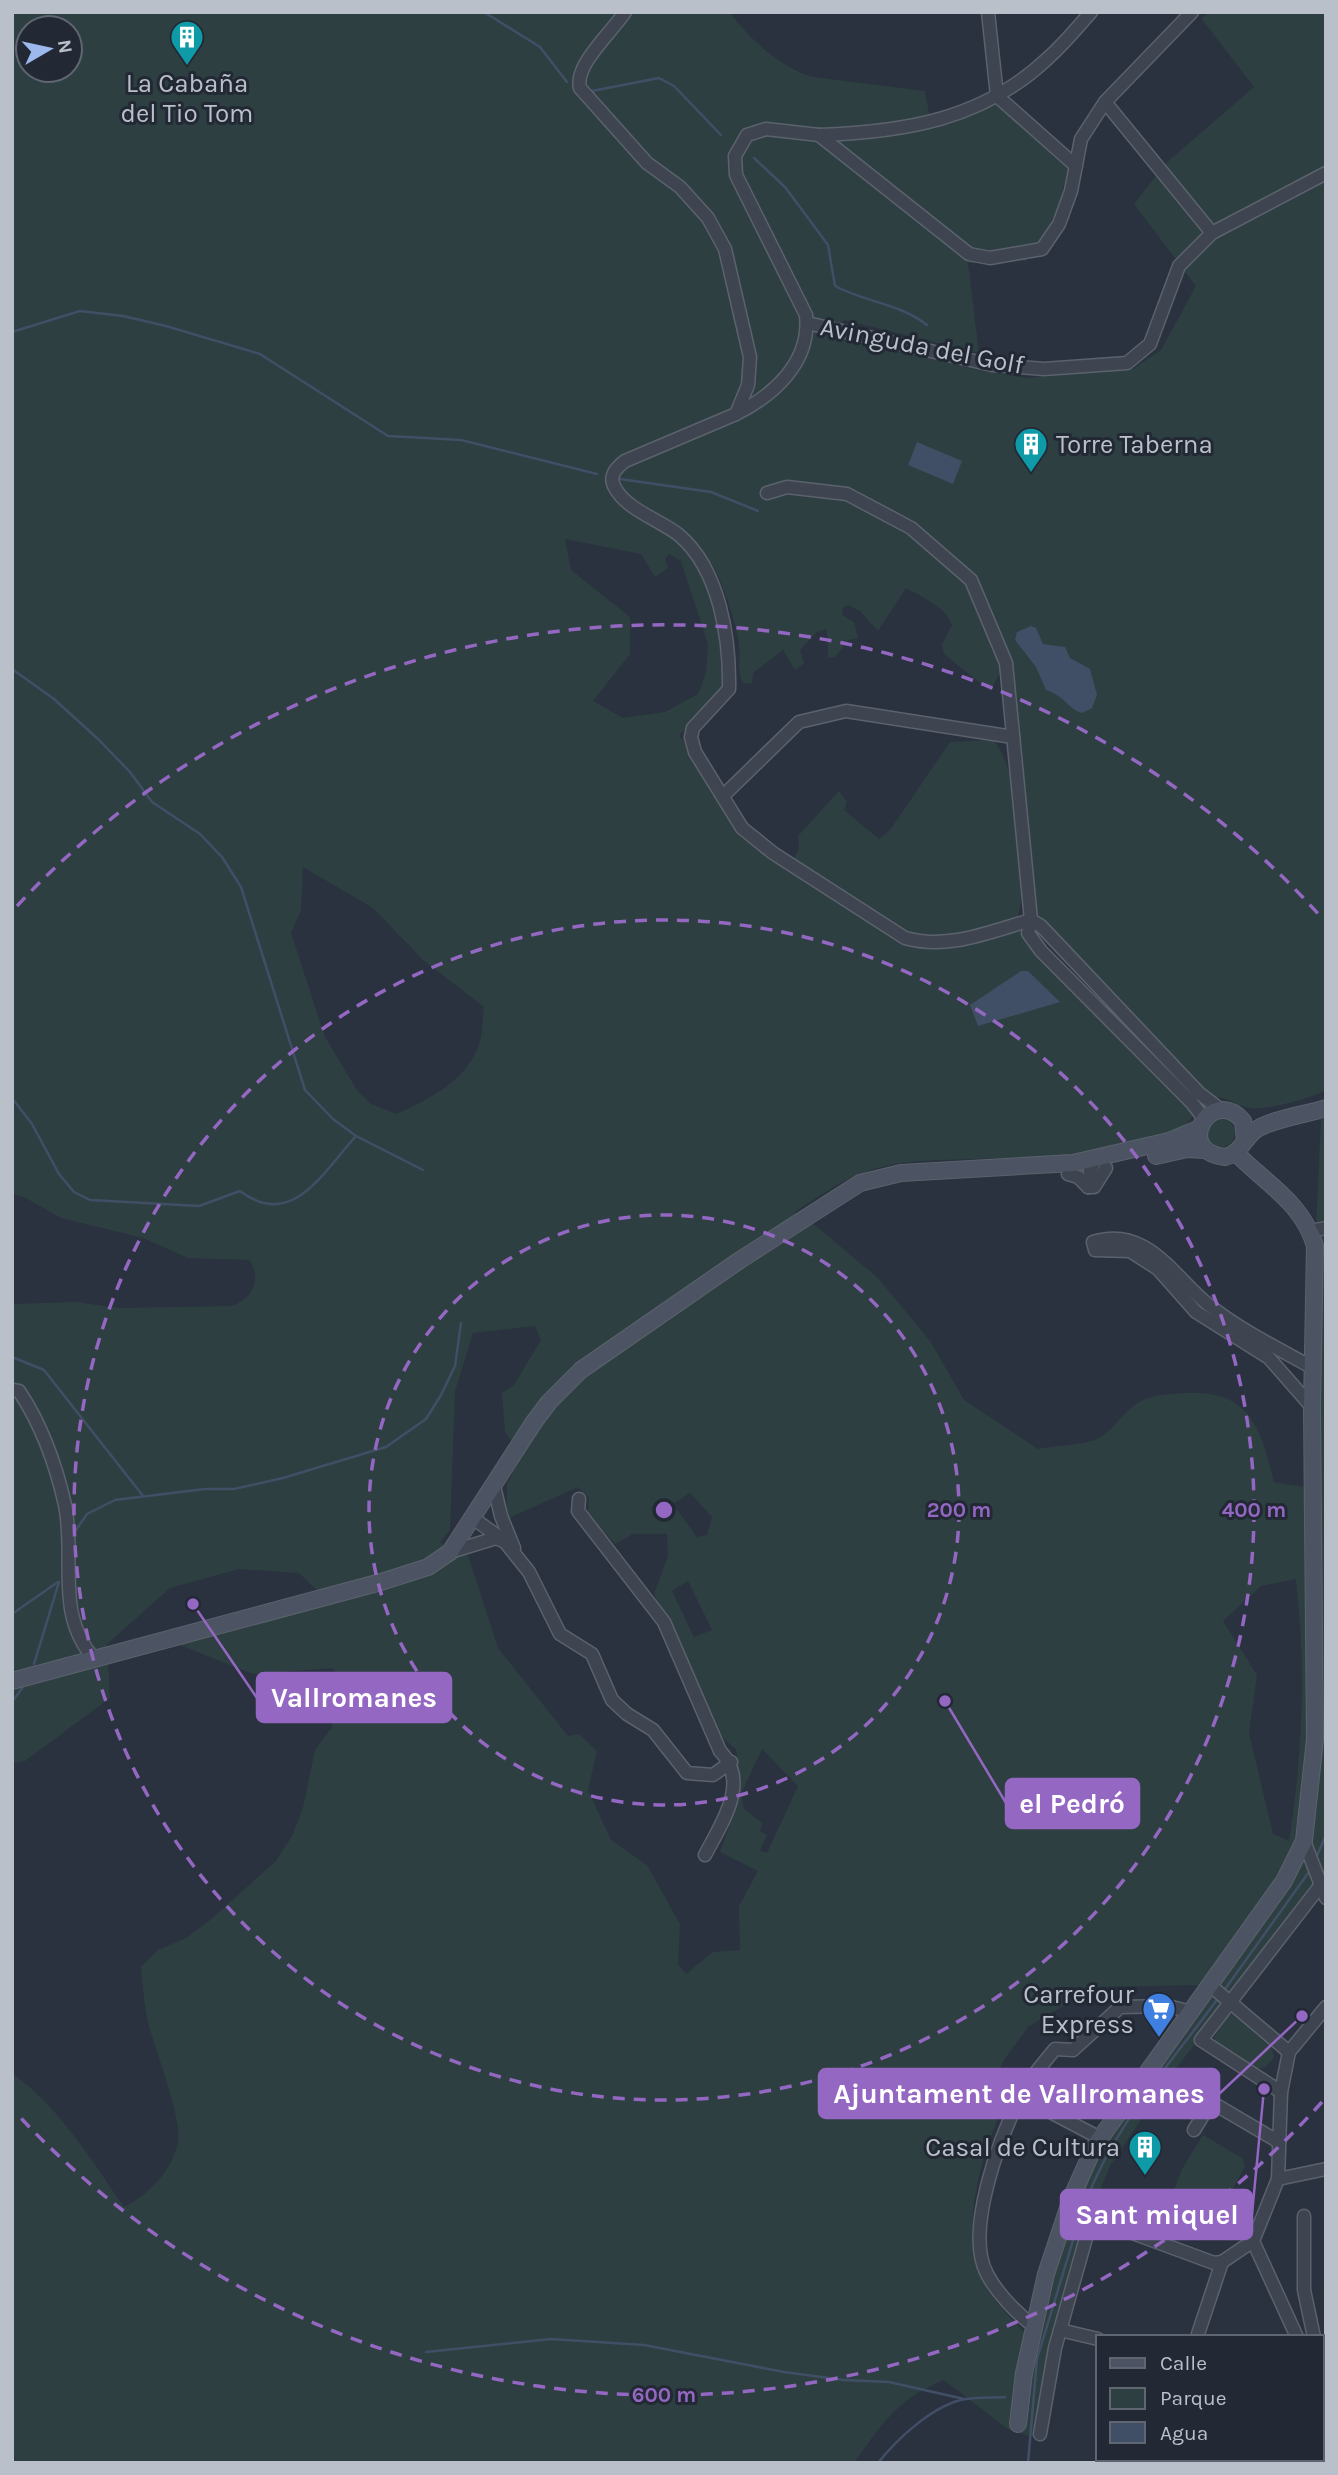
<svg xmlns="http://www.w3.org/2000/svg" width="1338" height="2475" viewBox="0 0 1338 2475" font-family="Karla,sans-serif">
  <rect width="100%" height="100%" fill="#2a323f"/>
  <g fill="#2d3f41" fill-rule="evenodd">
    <path d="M12 12H729C751 40 778 66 813 77L925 91 932 130 998 101 1069 162C1061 207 1053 224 1026 261L968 263 979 353 844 320 835 336 982 371 1027 378 1133 369 1161 350 1196 286 1134 204 1166 163 1254 87 1201 18 1212 12H1326V1090C1312 1098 1268 1110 1251 1108 1236 1106 1225 1095 1209 1097L1043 925 1037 914 1001 671 990 691 944 654 942 644 952 625C946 607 922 597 906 588L878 631 860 611 848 605 843 608 842 615 854 622 858 638 849 640 835 657 828 658 827 629 817 632 800 650 804 663 795 670 783 650 753 673 752 684 743 683C736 669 741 660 739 646 737 624 722 580 711 563L701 570C710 599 735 659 724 687 716 707 694 722 679 735L786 871 799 850 798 836 839 791 847 802 844 810 879 839 890 830 950 742 994 740C1019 775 1021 840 1023 883 1024 901 1015 913 1019 931L1190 1109 1192 1117C1157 1168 961 1154 901 1163 856 1170 831 1188 795 1212L816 1226 878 1278 930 1341 964 1400 1038 1449C1053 1446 1089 1445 1101 1437 1114 1428 1123 1413 1136 1404 1149 1395 1168 1394 1183 1393 1250 1389 1260 1426 1274 1482L1304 1487 1321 1119 1326 1118V1871L1169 2078 1110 2166 1080 2240 1036 2438 1009 2430 944 2380C898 2398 882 2424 854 2463H12V2073C61 2109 90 2158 124 2207 148 2195 173 2170 178 2142 182 2118 156 2052 149 2026 144 2007 143 1987 141 1967L158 1950 186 1938 210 1920 276 1861 292 1836 303 1808 315 1750 332 1727 341 1682 333 1668 253 1674 175 1643 329 1602 299 1573 239 1569 170 1588 107 1644 110 1698 25 1761 12 1763V1304L76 1302 119 1308 231 1306C252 1300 263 1278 249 1260L188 1258 143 1238 61 1218 24 1197 12 1194ZM28 28H70V70H28ZM565 539 641 554 655 577 668 568 665 559 669 554 681 561 708 644 706 673 698 694 665 712 623 718 593 701 630 654V617L571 570ZM303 867 373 908 423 960 484 1007C482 1019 483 1034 479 1045 465 1082 430 1098 397 1114L371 1104 357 1090 325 1037 291 933 301 910ZM535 1326 541 1340 514 1385 502 1393 505 1432 521 1457 507 1483V1519L578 1487 589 1498 588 1513 615 1544 633 1534H667L668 1556 654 1594 720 1736 736 1749C742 1786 734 1817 720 1852L758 1871 739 1906 740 1950 713 1952 686 1974 678 1964 680 1924 647 1865 611 1840 588 1790 597 1751 579 1734 568 1736 498 1648 468 1555 456 1557 440 1542 450 1530 455 1391 473 1333ZM690 1493 712 1517 707 1535 697 1537 673 1504ZM1296 1579C1306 1667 1303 1753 1289 1841L1273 1834 1249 1733 1257 1675 1223 1621 1261 1586ZM688 1581 712 1630 694 1637 672 1591ZM762 1749 798 1786 767 1853 760 1851 767 1835 760 1831 762 1823 744 1809 741 1794ZM1200 1985 1065 2200 1025 2333C1011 2318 993 2301 984 2283 957 2232 983 2146 1007 2099L995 2080 1004 2060 1028 2027 1094 1987Z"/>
    <circle cx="1221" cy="1133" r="14"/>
    <polygon points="1237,2014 1271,2043 1274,2057 1266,2067 1254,2070 1216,2044 1214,2037 1229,2015"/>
    <polygon points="1203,2135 1242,2158 1245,2166 1212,2228 1170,2212 1167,2208 1182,2169"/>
  </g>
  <g fill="#414f66">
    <polygon points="917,442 962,461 953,484 908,465"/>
    <path d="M1031 626 1036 628 1043 644 1065 647 1070 658 1090 669 1097 695 1092 708 1082 713C1068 709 1065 696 1046 690L1036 667 1015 640 1017 632Z"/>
    <polygon points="1021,971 1028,971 1060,1002 978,1026 970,1005"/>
  </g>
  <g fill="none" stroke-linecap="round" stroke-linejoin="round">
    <g stroke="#414f66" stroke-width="2.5">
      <polyline points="484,12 540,47 567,82"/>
      <polyline points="592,91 659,78 674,86 721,135"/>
      <path d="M754 158 785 187 828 245 835 286C867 303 899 303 927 325"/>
      <polyline points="12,332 80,311 123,316 166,326 260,354 388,436 461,440 597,474"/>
      <polyline points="620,479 711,492 758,511"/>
      <polyline points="12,669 54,699 98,739 130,772 152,802 200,834 222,857 241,887 305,1090 333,1119 356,1136 423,1170"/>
      <path d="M12 1098 32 1124 59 1174 74 1192 90 1200 199 1206 240 1191C292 1231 324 1171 356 1136"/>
      <polyline points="12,1357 44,1370 143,1496"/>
      <polyline points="74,1533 87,1514 115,1500 205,1489 234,1489 283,1478 386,1447 426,1419 441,1395 455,1366 461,1323"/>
      <polyline points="12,1614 58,1582"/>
      <polyline points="34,1664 59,1582"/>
      <polyline points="12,1702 23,1687"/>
      <polyline points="1315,1860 1326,1835"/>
      <polyline points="1223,1992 1311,1869"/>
      <path d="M1086 2201C1115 2124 1171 2063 1219 1997"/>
      <polyline points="426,2352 551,2339 644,2345 784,2372 844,2380 889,2382 964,2399"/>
      <path d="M878 2463C897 2439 934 2404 966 2399 979 2397 993 2398 1005 2397"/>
      <polyline points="1028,2463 1037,2359 1082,2211"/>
    </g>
    <defs>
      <g id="street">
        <path d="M625 12C612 32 574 65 580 88L647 163 680 187 708 218 725 249 750 357 748 385 736 414 625 461C616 468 608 476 615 488 627 510 660 520 679 535 720 570 730 639 729 689L693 728 691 737 695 752 742 828 773 853 905 938C948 950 989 932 1031 920L1006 663 971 580 911 528 847 494 787 487 767 493"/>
        <polyline points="988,12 997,96 1076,166"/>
        <polyline points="1105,102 1212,233"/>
        <path d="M819 135C904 132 982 120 1047 59 1063 45 1077 28 1091 12"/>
        <polyline points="807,323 992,365 1044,369 1127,363 1150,344 1179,266 1212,233 1326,173"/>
        <path d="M736 414C774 395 811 362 806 315L736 175 735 156 747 135 766 129 819 135 969 254 990 258 1042 249 1059 224 1071 191 1081 139 1105 102 1192 12"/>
        <polyline points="723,796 799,722 846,711 1013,737"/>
        <polyline points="1204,1119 1192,1103 1041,951 1028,933 1031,920 1041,926 1199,1093 1221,1110"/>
        <polyline points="1068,1174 1078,1177 1088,1187"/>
        <polyline points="1088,1187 1090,1171 1096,1159"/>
        <polyline points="1088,1187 1094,1187 1106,1168"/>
        <polyline points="1311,1231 1326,1228"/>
        <path d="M12 1390 19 1391C41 1424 56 1465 65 1505 76 1559 54 1614 95 1660"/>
        <path d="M1312 1407 1269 1358 1196 1312 1158 1269 1130 1251 1095 1250 1093 1242C1148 1225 1174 1278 1210 1306 1240 1330 1279 1349 1313 1368"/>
        <polyline points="494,1486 501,1516 514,1548"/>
        <path d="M579 1499 578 1511 664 1622 720 1751C751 1782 721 1824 705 1855"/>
        <polyline points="474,1519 502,1539"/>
        <polyline points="450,1552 496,1538 505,1542 529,1572 560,1634 592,1654 612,1700 627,1714 653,1730 687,1773 713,1775 731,1762"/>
        <polyline points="1304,1841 1326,1898"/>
        <polyline points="1326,1885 1320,1886 1201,2040 1281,2092 1289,2052 1326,2007"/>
        <polyline points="1211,1986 1289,2052"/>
        <polyline points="1281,2092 1278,2179 1253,2241 1297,2337"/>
        <polyline points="1020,2096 1100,2138"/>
        <polyline points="1194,2130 1211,2102 1279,2142"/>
        <polyline points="1278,2179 1326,2169"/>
        <polyline points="1073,2194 1092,2218"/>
        <polyline points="1304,2216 1304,2290 1314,2337"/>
        <polyline points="1092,2218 1214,2263 1222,2262"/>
        <polyline points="1222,2262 1253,2241"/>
        <path d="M1034 2326C1017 2314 997 2293 987 2274 964 2231 1000 2138 1020 2097 1028 2080 1043 2064 1055 2049L1073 2050 1120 2007 1168 2006 1191 2012"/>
        <polyline points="1060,2330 1098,2339"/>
        <polyline points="1197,2337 1222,2262"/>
        <polyline points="1322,2362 1326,2372"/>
        <polyline points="1322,2392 1326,2391"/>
        <polyline points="1040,2434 1055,2348 1095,2206"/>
        <polyline points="1322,2447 1326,2455"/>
        <polyline points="1299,2463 1299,2459"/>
      </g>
      <g id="secondary">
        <path d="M1245 1140 1243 1121C1212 1084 1172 1151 1225 1157 1242 1153 1244 1137 1257 1129 1276 1118 1304 1115 1326 1108"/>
        <polyline points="1156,1156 1187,1149 1205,1150"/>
        <polyline points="12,1681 381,1582 428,1567 450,1552 534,1422 549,1402 581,1370 740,1260 860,1183 901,1173 1073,1163 1169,1141 1200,1128"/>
        <path d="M1018 2424 1024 2373 1046 2274 1071 2199 1094 2147 1284 1881 1304 1841 1315 1739 1312 1407 1315 1246C1303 1203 1265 1183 1236 1153"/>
      </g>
    </defs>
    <use href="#street" stroke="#5b626d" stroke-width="15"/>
    <use href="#secondary" stroke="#5b626d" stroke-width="18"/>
    <use href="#street" stroke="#3e4450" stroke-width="12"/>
    <use href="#secondary" stroke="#4c5362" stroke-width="16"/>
  </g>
  <g fill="none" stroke="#9467c3" stroke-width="3.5" stroke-dasharray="12 9">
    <circle cx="664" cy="1510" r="295"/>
    <circle cx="664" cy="1510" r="590"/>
    <path d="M1322 2102A885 885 0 0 1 17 2114M17 906A885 885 0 0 1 1322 918"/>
  </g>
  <defs>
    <symbol id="building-pin" viewBox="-11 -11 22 30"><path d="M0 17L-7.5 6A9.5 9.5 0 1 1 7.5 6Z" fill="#0f9aa8" stroke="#222935"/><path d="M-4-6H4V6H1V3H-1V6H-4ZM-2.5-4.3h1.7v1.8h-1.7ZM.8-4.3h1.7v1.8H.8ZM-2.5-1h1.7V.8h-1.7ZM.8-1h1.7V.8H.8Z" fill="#fff"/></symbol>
    <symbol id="supermarket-pin" viewBox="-11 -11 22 30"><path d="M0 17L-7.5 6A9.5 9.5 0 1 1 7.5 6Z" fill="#3f7fe0" stroke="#222935"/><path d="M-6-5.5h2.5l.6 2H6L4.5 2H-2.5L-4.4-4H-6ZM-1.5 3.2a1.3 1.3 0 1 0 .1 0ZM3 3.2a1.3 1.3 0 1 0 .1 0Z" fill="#fff"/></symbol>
  </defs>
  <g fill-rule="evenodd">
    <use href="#building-pin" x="168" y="18" width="38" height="52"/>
    <use href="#building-pin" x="1012" y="425" width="38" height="52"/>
    <use href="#supermarket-pin" x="1140" y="1990" width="38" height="52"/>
    <use href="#building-pin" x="1126" y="2128" width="38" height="52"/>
  </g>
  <g text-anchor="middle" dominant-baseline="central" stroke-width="6" stroke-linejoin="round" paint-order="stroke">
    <g font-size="26" fill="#bac0ca" stroke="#222935" text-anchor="end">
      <text x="187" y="83" text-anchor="middle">La Cabaña<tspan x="187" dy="30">del Tio Tom</tspan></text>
      <text x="1056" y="444" text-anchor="start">Torre Taberna</text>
      <text x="1134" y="1994">Carrefour<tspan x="1134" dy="30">Express</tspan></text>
      <text x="1120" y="2147">Casal de Cultura</text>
    </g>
    <g font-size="26" fill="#bac0ca" stroke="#222935">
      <text transform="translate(922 346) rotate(11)">Avinguda del Golf</text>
    </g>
  </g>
  <circle cx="664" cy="1510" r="10" fill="#9467c3" stroke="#222935" stroke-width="3.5"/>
  <g font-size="21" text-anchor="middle" font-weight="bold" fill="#9467c3" stroke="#222935" stroke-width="6" stroke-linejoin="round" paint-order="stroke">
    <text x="959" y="1517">200 m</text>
    <text x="1254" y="1517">400 m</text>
    <text x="664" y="2402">600 m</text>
  </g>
  <path fill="none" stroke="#9467c3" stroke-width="2.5" d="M193 1604L257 1698M945 1701L1006 1803M1302 2016L1219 2094M1264 2089L1252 2214"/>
  <g fill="#9467c3" stroke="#222935" stroke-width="2.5">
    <circle cx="193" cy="1604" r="7"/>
    <circle cx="945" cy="1701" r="7"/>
    <circle cx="1302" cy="2016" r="7"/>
    <circle cx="1264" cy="2089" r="7"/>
  </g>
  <g fill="#9467c3" stroke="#9467c3" stroke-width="2.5">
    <rect x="257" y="1673" width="194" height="49" rx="7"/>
    <rect x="1006" y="1779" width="133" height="49" rx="7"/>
    <rect x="819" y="2069" width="400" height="49" rx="7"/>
    <rect x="1061" y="2190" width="191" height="49" rx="7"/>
  </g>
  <g font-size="28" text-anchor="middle" font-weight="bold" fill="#fff">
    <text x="354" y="1707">Vallromanes</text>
    <text x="1072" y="1813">el Pedró</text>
    <text x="1019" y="2103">Ajuntament de Vallromanes</text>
    <text x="1157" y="2224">Sant miquel</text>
  </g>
  <rect width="1338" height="2475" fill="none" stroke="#bac0ca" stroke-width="28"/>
  <rect x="1096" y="2335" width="228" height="126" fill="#222935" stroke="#5f6571" stroke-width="2"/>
  <rect x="1110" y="2358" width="35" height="10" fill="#4c5362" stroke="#5f6571" stroke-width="2"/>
  <text x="1160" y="2370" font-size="21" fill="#bac0ca">Calle</text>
  <rect x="1110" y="2388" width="35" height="21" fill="#2d3f41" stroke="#5f6571" stroke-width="2"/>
  <text x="1160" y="2405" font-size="21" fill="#bac0ca">Parque</text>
  <rect x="1110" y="2422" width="35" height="21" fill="#414f66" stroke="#5f6571" stroke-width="2"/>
  <text x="1160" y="2440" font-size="21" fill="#bac0ca">Agua</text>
  <g transform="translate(49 49) rotate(81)"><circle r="33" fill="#222935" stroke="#5f6571" stroke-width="2"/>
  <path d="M0-5L12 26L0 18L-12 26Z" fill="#9cb8ed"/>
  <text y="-10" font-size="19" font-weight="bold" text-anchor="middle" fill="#bac0ca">N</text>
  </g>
</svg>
